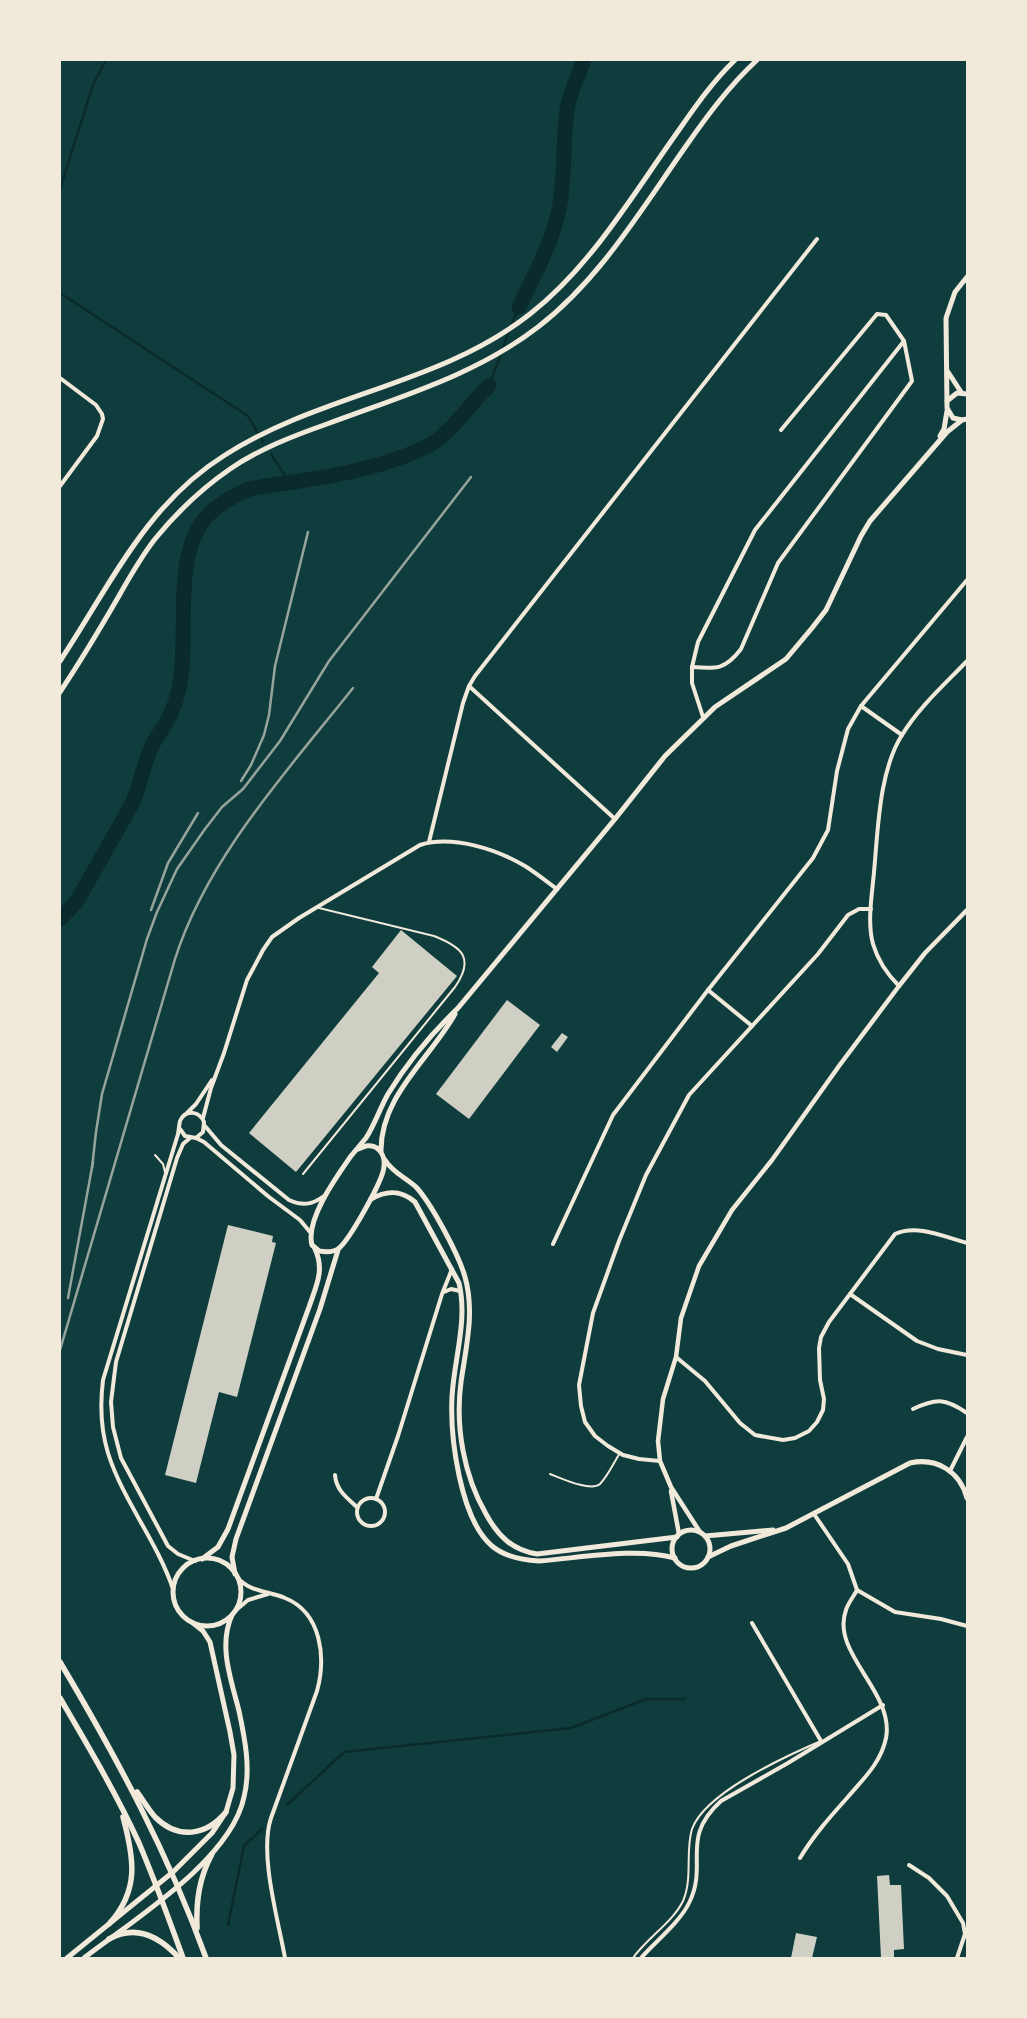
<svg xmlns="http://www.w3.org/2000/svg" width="1027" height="2018" viewBox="0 0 1027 2018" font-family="Manrope,sans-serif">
  <rect width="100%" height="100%" fill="#0f3d3e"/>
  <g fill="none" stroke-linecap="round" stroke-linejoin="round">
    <g stroke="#0a2a2b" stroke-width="2.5">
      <polyline points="60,189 93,85 106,60"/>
      <polyline points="60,293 248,416 263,442"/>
      <polyline points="512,324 519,307"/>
      <polyline points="489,386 510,329"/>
      <polyline points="271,454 289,482"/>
      <polyline points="287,1805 344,1752 571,1728 646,1699 685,1699"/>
      <polyline points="228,1925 244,1846 262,1829"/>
    </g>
    <g stroke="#0a2a2b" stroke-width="15">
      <path d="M519 307C534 275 552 244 559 209 566 176 562 143 567 110 569 93 578 77 584 60"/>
      <path d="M60 919 77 901 132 804C140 786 143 767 150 750 154 740 161 732 166 723 172 712 177 701 179 688 190 638 172 563 203 521 214 506 232 497 249 489 301 480 355 475 405 456 415 452 427 447 436 441 457 426 470 403 489 386"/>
    </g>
  </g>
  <g fill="#cfcfc3">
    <polygon points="401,930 457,976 296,1172 249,1133 379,973 372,967"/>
    <polygon points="507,1000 540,1025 469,1119 436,1094"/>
    <polygon points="562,1033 568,1037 557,1052 551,1047"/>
    <polygon points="228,1225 273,1236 272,1242 276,1243 237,1397 219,1392 196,1483 165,1475"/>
    <polygon points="889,1875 890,1885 901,1885 904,1949 894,1950 894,1958 881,1958 877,1876"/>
    <polygon points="796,1933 817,1937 812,1958 791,1958"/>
  </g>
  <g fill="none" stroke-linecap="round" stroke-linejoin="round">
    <g stroke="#f1e9da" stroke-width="2">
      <polyline points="155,1155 163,1164 165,1172"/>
      <path d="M303 1174 455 987C475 958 462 947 434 936L319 908"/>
      <path d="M550 1474C561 1478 590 1492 600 1484 608 1476 614 1462 620 1453"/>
      <path d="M633 1958C647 1938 673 1922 683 1901 693 1878 685 1852 692 1829 705 1793 786 1756 821 1741"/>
    </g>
    <g stroke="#f1e9da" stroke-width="4">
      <polyline points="60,378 96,405 102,414 103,419 97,436 60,486"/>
      <polyline points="692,667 698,642 755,530 904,341"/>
      <polyline points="469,686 615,819"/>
      <polyline points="861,706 902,735"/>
      <path d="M703 717 692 683V667C716 669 725 670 741 649L778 563 912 381 904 341 886 315 877 314 781 430"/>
      <polyline points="429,842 463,703 469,686 475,676 817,239"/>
      <path d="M899 986C887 974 878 961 873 944 867 922 872 895 874 872 878 830 879 771 902 735 919 707 945 684 967 661"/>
      <polyline points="708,990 752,1026"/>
      <polyline points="187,1113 196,1104 212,1080"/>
      <path d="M203 1118 211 1088 224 1053 247 980 263 950 272 937 299 918 420 845C453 835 496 849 525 866 536 873 546 881 557 889"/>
      <path d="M205 1126 221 1145 289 1200C302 1206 312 1205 324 1196"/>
      <polyline points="190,1138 183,1144 177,1158 116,1362 111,1402 113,1427 121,1458 168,1546 178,1554 195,1561"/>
      <polyline points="196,1138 204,1142 269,1197 300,1220 310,1232"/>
      <polyline points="553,1244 613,1115 708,990 813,858 828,830 837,771 848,729 861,706 967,580"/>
      <polyline points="444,1292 451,1289 460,1291"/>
      <polyline points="850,1294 917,1341 938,1349 967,1355"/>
      <path d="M676 1357 705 1381 740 1423 755 1435 783 1440 795 1438 809 1431 817 1422 823 1410 824 1399 820 1380 819 1348 821 1337 829 1322 895 1234C918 1224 944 1237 967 1243"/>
      <path d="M913 1409C936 1398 945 1398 967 1413"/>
      <polyline points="660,1461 639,1459 623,1455 608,1446 595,1436 585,1422 581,1406 579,1385 593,1313 619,1241 646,1175 689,1095 818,954 848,915 859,909 871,909"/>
      <polyline points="950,1471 967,1437"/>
      <path d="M335 1475C336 1490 347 1498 357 1507"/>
      <circle cx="371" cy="1512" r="14"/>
      <polyline points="376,1499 398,1436 442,1294 452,1269"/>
      <polyline points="814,1514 848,1564 857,1590 895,1612 941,1619 967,1626"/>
      <path d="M237 1577C249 1592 269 1591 285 1598 322 1613 326 1658 317 1691L271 1818C259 1854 278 1919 285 1958"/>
      <path d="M173 1589C157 1541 123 1501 108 1453 101 1430 100 1404 103 1380L178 1134C179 1129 179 1125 180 1121 186 1108 200 1112 204 1122L203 1132 196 1138 185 1136 180 1129"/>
      <polyline points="235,1611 248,1600 268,1594"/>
      <polyline points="752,1623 821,1741"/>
      <path d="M800 1858C813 1836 830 1817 847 1798 863 1779 881 1763 886 1738 895 1692 830 1653 846 1610 848 1603 854 1596 857 1590"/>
      <polyline points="909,1865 929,1878 947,1896 963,1923 965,1934 957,1958"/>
      <path d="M641 1958C655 1942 680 1922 689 1903 709 1863 679 1839 721 1801L788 1763 883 1705"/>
    </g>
    <g stroke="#f1e9da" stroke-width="4.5">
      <polyline points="671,1491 679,1534"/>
      <polyline points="700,1532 671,1487 660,1461 658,1441 663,1399 676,1357 681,1318 699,1266 732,1210 772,1160 839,1066 899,986 925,953 967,910"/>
    </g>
    <g stroke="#f1e9da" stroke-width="5">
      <polyline points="967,277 955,292 946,318 947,408 953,418 962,420 967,419"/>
      <polyline points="948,372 961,392"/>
      <polyline points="947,401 957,393 967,394"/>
      <polyline points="940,436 944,429 947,411"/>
      <path d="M60 661C110 586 145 505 225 455 320 394 440 385 530 314 590 267 630 199 674 137 693 110 711 83 735 60"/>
      <path d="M60 692C80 662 98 632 116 601 128 580 140 558 155 539 177 512 201 489 230 469 259 449 293 436 327 424 399 397 476 375 538 327 600 279 641 210 686 146 707 116 729 86 757 60"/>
      <path d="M356 1150C363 1147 370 1143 377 1148 382 1152 385 1159 384 1166 384 1179 349 1241 338 1249 332 1253 325 1252 319 1251L312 1245C305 1220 337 1176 351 1156 356 1150 361 1144 366 1138 375 1124 380 1108 388 1094 407 1063 432 1033 458 1008L615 819 665 756 715 707 786 659 812 628 826 610 861 536 870 521 947 432 962 420"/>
      <path d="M381 1152C380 1096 430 1059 455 1014"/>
      <path d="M385 1160C393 1173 405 1177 416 1187 431 1203 459 1255 465 1277 475 1312 466 1347 461 1382 455 1427 464 1476 486 1514 498 1536 512 1550 537 1554L677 1537"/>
      <path d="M371 1199C387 1190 401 1190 415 1202L459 1283C468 1321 454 1359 452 1397 450 1437 460 1519 492 1546 505 1557 522 1560 539 1561 580 1558 635 1547 675 1558"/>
      <circle cx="691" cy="1549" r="19"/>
      <polyline points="705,1536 773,1530"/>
      <path d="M708 1557 731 1546 786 1528 910 1463C937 1457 960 1472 967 1498"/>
      <circle cx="207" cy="1592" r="34"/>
      <path d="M202 1559 218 1547 228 1529 309 1307C316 1286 325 1270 315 1249"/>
      <polyline points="235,1574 232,1557 236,1539 320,1309 338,1250"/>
      <polyline points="67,1958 173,1872 212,1833 226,1812 233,1788 234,1755 230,1732 210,1642 203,1631 193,1623"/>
      <path d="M84 1958C133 1920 231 1860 244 1797 251 1769 245 1739 239 1711 231 1679 218 1646 232 1615"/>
    </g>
    <g stroke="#f1e9da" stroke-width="5.5">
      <path d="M60 1662C117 1758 168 1853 206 1958"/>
      <path d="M60 1698C88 1746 116 1793 139 1843 155 1881 169 1919 183 1958"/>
      <path d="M137 1792C143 1800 148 1809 155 1817 178 1840 206 1836 226 1812"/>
      <path d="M109 1924C140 1890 134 1858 123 1817"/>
      <path d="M197 1928C196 1901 199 1878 212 1854"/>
      <path d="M109 1939C136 1924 160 1937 179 1958"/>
    </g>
    <g stroke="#97a49c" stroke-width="2.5">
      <polyline points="241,781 251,765 264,735 269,715 275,666 308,532"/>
      <polyline points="151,910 168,863 198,813"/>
      <polyline points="92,1168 96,1132 102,1094 147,939 157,912 177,869 205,829 222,807 243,789 280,741 329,661 471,477"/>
      <polyline points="68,1298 93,1162"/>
      <path d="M60 1350 175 959C207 858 288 770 353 688"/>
    </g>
  </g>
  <rect width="1027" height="2018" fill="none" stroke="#f1e9da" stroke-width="122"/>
</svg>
